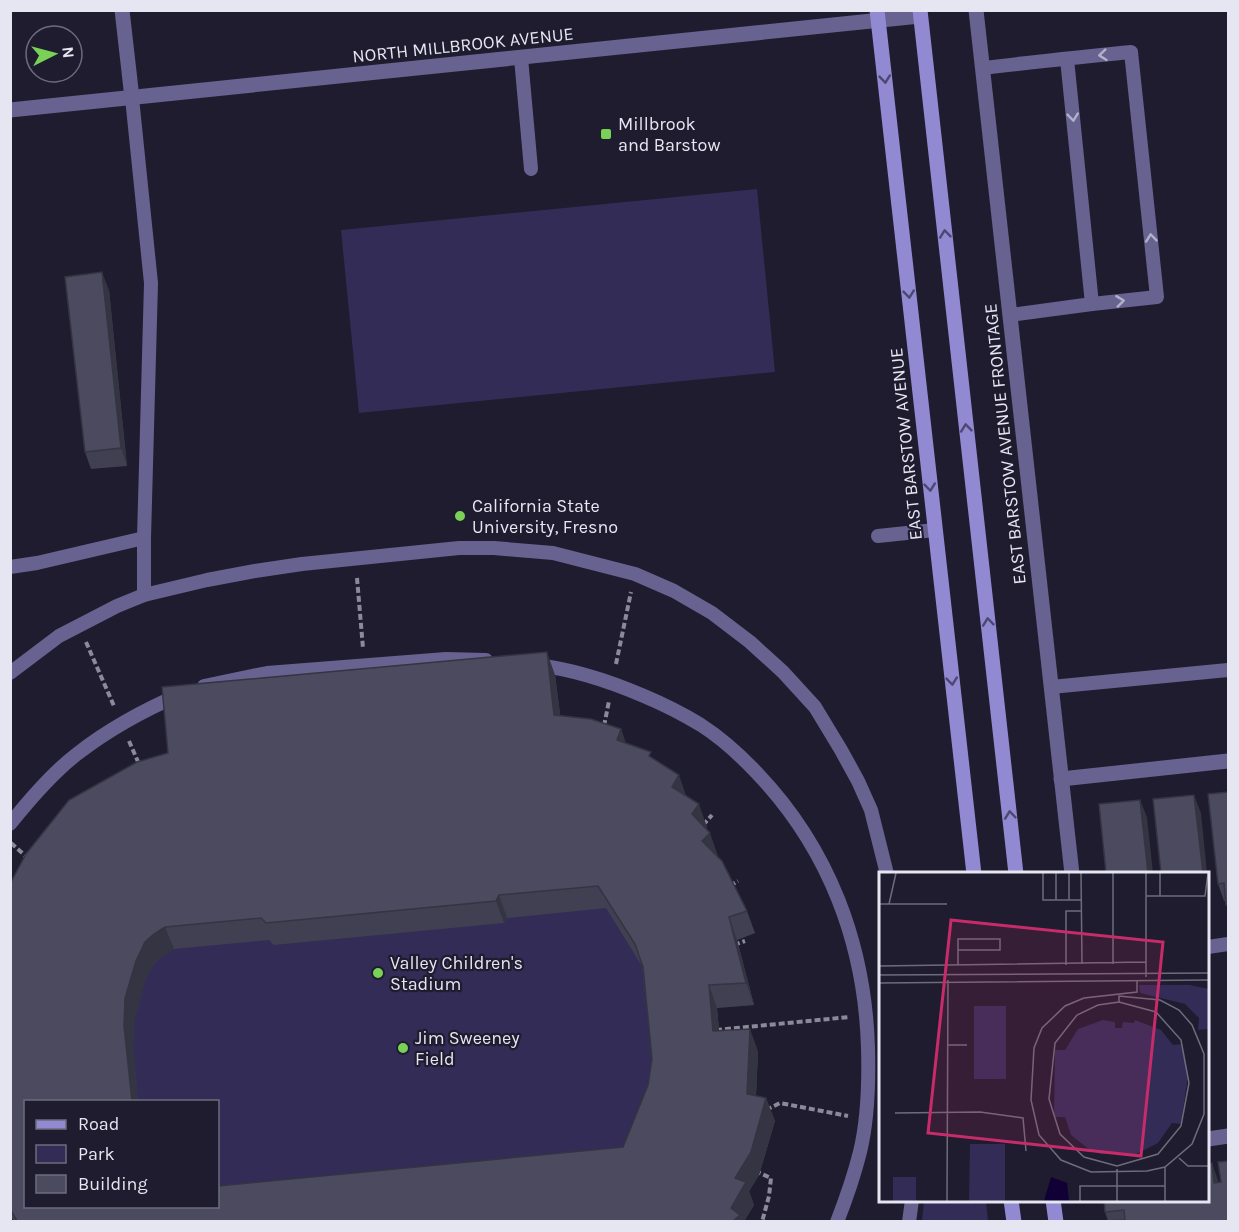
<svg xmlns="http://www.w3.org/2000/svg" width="1239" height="1232" viewBox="0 0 1239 1232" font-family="Karla,sans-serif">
  <rect width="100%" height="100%" fill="#1e1c2e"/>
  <g fill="#322c56" fill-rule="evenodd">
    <polygon points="757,189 775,372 359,413 341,230"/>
    <path d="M555 675 563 737 707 827 700 837 718 856 710 864 730 884 755 933 737 940 754 1005 717 1008 721 1053 758 1051 755 1116 775 1121 759 1175 744 1200 754 1205 744 1222 10 1216V924L176 775 170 710ZM26 1102H218V1206H26Z"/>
    <polygon points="924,1201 986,1201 988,1221 922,1221"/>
  </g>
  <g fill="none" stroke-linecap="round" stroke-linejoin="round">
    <g stroke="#8c8a9a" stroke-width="4" stroke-dasharray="6 3" stroke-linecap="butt">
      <polyline points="357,578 363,648"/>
      <polyline points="86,642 114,706"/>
      <polyline points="616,664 631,592"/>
      <polyline points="604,726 609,701"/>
      <polyline points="129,741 139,764"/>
      <polyline points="703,825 712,815"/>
      <polyline points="11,843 28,858"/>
      <polyline points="730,886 738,881"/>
      <polyline points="734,945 745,941"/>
      <polyline points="716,1030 849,1017"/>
      <polyline points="766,1110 780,1103 848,1116"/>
      <polyline points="755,1171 771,1178 769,1196 762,1222"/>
    </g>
    <g stroke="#67628f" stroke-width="14">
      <polyline points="521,58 531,169"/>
      <path d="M983 68C1032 62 1082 57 1131 52L1157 297 1092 304 1067 59"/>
      <polyline points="1010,315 1092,304"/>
      <polyline points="878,536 935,530"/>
      <polyline points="144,538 144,595"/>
      <polyline points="10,567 37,563 144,538 151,283 132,98"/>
      <path d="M535 665C574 669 609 681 644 696 663 704 683 714 701 725 721 738 740 755 756 772 829 848 865 944 868 1048 869 1083 868 1119 860 1152 854 1176 846 1199 837 1222"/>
      <polyline points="10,673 59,636 117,606 144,595 207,580 255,571 302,564 459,548 494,548 553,553 635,574 674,591 712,613 750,642 783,672 815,707 841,750 858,781 871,810 887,874"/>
      <polyline points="204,686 267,673 446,659 486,660"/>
      <polyline points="1051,687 1228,670"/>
      <path d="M10 824C30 799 52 773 77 754 109 729 144 710 181 694"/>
      <polyline points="1208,947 1228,944"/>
      <polyline points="909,1222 912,1200"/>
    </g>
    <g stroke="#67628f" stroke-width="15">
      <polyline points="122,10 132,98"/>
      <polyline points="976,10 1072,874"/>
      <polyline points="10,110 920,16"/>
      <polyline points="1061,779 1228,761"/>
      <polyline points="1208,1139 1228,1136"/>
    </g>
    <g stroke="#9189d1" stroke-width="15">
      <polyline points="877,10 974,874"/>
      <polyline points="920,10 1016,874"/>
      <polyline points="1011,1200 1014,1222"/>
      <polyline points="1053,1200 1056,1222"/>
    </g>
  </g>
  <g fill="#404052" fill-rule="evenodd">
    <polygon points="109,290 127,466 91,469 85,452"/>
    <path d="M555 675 560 715 621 729 626 744 654 759 687 796 707 827 706 829 718 856 717 857 747 911 755 933 737 940 754 1005 717 1008 719 1030 758 1051 756 1096 766 1098 775 1121 759 1175 749 1191 754 1205 744 1221H14L10 1216V884ZM606 908 642 966 652 1059 648 1085 623 1147 26 1206V1101H138L133 1048 134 1021 144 984 153 965 163 956 174 949 269 940 274 945 504 923 507 918Z"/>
    <polygon points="1228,792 1228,911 1226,901 1224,901 1218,884"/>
    <polygon points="1208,875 1210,901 1208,902"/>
    <polygon points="1104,1200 1228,1221 1108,1221 1105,1212"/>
  </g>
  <g fill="#343442">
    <polygon points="102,272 109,290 127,466 121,448"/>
    <polygon points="547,652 555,675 563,737 554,715"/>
    <polygon points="621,729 629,752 617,740"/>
    <polygon points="679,775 687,798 672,787"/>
    <polygon points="1194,795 1201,813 1207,873 1203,873"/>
    <polygon points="1140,800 1147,817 1153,873 1148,873"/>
    <polygon points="699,804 707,827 700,837 692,814"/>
    <polygon points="710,833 718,856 710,864 702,841"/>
    <polygon points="1208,875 1210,901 1208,893"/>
    <polygon points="499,895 507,918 504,923 496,901"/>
    <polygon points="729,917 737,940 754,1005 746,983"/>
    <polygon points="165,927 174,949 163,956 153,965 144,984 134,1021 133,1048 138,1101 132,1101 124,1026 125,998 136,961 145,942 154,934"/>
    <polygon points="709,985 717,1008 721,1054 713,1031"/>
    <polygon points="750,1029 758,1051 755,1117 747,1094"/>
    <polygon points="766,1098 775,1121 759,1175 749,1191 754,1205 744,1221 733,1221 731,1208 735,1178"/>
    <polygon points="1212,1163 1220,1186 1214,1183"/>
  </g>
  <g fill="#4b4a5f" stroke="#343442" stroke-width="1.5" fill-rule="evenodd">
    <polygon points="102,272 121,448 85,452 65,277"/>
    <path d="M547 652 554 715 591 719 621 729 617 740 651 752 649 756 679 775 672 787 699 804 692 814 710 833 702 841 722 861 747 911 729 917 746 983 709 985 713 1031 750 1029 747 1094 766 1098 751 1152 735 1178 746 1182 731 1208 740 1215 733 1221H17L10 1209V884L26 854 69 800 137 762 168 753 162 687ZM598 886 635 944 643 967 652 1059 648 1085 623 1147 218 1186V1206H26V1101H132L124 1026 125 998 136 961 145 942 154 934 165 927 261 918 266 923 496 901 499 895Z"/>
    <polygon points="1228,792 1228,905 1226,905 1224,883 1218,884 1208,794"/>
    <polygon points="1194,795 1203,873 1161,873 1153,799"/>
    <polygon points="1140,800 1148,873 1106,873 1099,804"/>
    <polygon points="1228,1161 1228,1221 1106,1221 1125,1220 1124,1210 1105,1212 1104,1200 1208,1200 1208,1164 1212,1163 1214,1183 1221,1182 1218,1162"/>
  </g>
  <defs><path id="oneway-chevron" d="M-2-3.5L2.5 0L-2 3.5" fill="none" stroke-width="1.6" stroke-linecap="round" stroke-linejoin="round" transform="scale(1.5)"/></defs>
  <g stroke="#b3b1ca">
    <use href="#oneway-chevron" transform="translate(1103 55) rotate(174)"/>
    <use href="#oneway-chevron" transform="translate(1073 117) rotate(84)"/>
    <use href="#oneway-chevron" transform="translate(1151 238) rotate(-96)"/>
    <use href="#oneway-chevron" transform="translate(1120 301) rotate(-7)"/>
  </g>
  <g stroke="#4c486f">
    <use href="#oneway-chevron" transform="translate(885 79) rotate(84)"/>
    <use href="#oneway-chevron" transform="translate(945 234) rotate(-96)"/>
    <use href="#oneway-chevron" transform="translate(909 294) rotate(84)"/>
    <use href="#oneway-chevron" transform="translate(966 428) rotate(-96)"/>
    <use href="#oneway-chevron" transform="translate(930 487) rotate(84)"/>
    <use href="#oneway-chevron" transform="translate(988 622) rotate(-96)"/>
    <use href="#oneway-chevron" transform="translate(952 681) rotate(84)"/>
    <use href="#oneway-chevron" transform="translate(1010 815) rotate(-96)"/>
  </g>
  <g fill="#79d158" stroke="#1e1c2e" stroke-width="2">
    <rect x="600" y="128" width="12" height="12" rx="3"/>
    <circle cx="460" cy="516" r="6"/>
    <circle cx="378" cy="973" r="6"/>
    <circle cx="403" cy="1048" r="6"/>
  </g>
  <g text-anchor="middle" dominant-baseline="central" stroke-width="4.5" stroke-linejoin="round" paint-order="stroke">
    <g font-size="18" fill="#e6e5f2" stroke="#1e1c2e">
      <text transform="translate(463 45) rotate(-6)">NORTH MILLBROOK AVENUE</text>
      <text transform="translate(906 444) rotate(-96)">EAST BARSTOW AVENUE</text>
      <text transform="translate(1005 444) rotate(-96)">EAST BARSTOW AVENUE FRONTAGE</text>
    </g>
    <g font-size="18" fill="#e6e5f2" stroke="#1e1c2e" text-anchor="start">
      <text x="618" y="124">Millbrook<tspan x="618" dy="21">and Barstow</tspan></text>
      <text x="472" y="506">California State<tspan x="472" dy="21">University, Fresno</tspan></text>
      <text x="390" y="963">Valley Children's<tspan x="390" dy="21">Stadium</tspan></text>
      <text x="415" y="1038">Jim Sweeney<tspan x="415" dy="21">Field</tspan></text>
    </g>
  </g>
  <g transform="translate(879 872)">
    <rect width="330" height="330" fill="#1e1c2e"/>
    <path d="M260 113H311L330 117V157L319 158 320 146 306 132 261 121ZM95 134H127V207H95ZM224 148 236 150V156H243L244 150 255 151 256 148 282 158 294 173 302 172 309 203 302 252 293 251 279 271 257 282H222L211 278 192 263 186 245H175L176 178H186L199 157ZM91 272H126V329H90ZM14 305H37V329H14Z" fill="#322c56"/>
    <path d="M172 305 188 311 190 329H165Z" fill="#110035"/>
    <path fill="none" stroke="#6e6c7c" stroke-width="1.5" d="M164 1V28H203M190 1V28M202 1 203 92M234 1V92M267 24H326L329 1M281 24V1M177 28V1M0 32H68M10 32 17 1M79 78H121V67H79V93M187 93V39H203M0 94 267 90M0 103 330 101M267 105V1M0 111 330 108M240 130 277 140 302 168 310 211 302 254 279 282 238 294 205 285 181 262 170 227 176 171 198 143 219 133 240 130V124L281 128 300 138 313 153 325 182V242L313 272 286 295 268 299 212 300 182 288 160 263 152 228 155 176 163 156 186 134 205 126 258 120V109M69 173H88M16 241 101 240 144 246 147 279M300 286 309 294H330M238 297V329M286 314V295M68 329 69 108M201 329V314H286V329"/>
    <path fill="#c62c6a" fill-opacity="0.15" stroke="#c62c6a" stroke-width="3" d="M72 48 284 70 262 284 49 261Z"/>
    <rect width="330" height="330" fill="none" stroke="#e6e5f2" stroke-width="3"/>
  </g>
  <rect width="1239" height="1232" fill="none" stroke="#e6e5f2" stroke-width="24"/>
  <rect x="24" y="1100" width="195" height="108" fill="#1e1c2e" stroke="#6e6c7c" stroke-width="1.5"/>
  <rect x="36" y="1120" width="30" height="9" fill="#9189d1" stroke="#6e6c7c" stroke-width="1.5"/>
  <text x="78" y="1130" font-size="18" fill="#e6e5f2">Road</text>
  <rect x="36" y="1145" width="30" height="18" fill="#322c56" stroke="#6e6c7c" stroke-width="1.5"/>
  <text x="78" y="1160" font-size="18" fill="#e6e5f2">Park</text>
  <rect x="36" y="1175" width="30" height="18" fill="#4b4a5f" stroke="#6e6c7c" stroke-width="1.5"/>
  <text x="78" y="1190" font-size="18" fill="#e6e5f2">Building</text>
  <g transform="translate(54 54) rotate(84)"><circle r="28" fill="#1e1c2e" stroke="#6e6c7c" stroke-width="1.5"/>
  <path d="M0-4.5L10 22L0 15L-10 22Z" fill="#79d158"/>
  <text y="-9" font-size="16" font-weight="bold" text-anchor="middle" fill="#e6e5f2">N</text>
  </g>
</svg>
